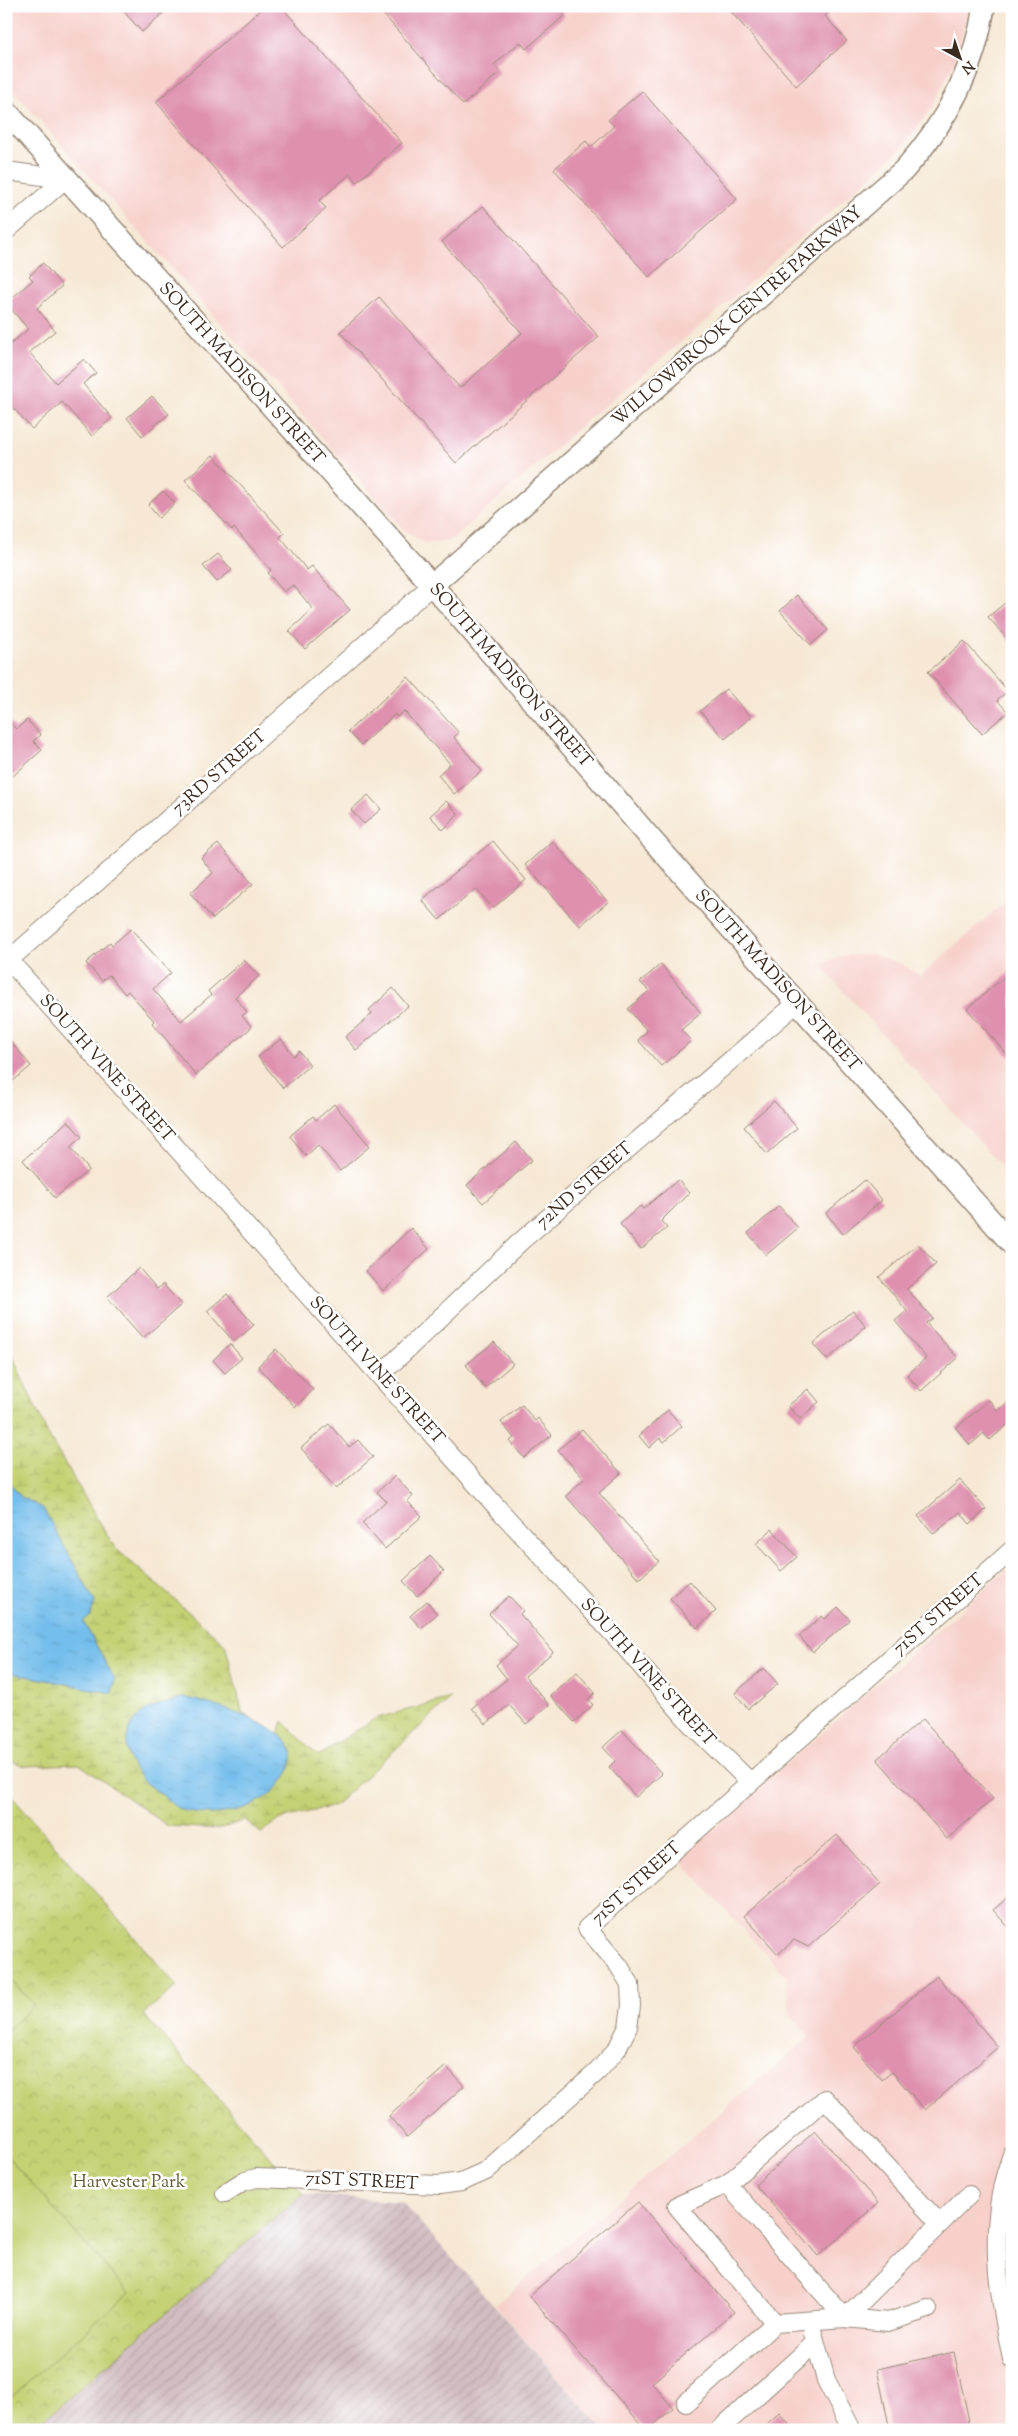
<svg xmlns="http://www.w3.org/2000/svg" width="1018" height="2436" viewBox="0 0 1018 2436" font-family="'Sorts Mill Goudy',serif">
  <defs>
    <pattern id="industrial-furrows" width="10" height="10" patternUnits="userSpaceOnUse" patternTransform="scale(1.25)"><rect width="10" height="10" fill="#d2bec2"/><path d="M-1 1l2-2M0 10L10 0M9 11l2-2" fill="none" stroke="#b5a3a6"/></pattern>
    <pattern id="wetland-marsh" width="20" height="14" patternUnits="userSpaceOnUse" patternTransform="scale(1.25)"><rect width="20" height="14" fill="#c4d274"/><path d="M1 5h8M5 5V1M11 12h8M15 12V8" fill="none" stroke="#a9b464"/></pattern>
    <pattern id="park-crowns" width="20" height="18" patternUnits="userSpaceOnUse" patternTransform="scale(1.25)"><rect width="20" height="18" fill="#c4d274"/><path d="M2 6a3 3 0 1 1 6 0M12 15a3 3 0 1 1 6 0" fill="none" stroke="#a9b464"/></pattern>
    <pattern id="water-ripples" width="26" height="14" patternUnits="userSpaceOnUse" patternTransform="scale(1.25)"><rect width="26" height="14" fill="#73beec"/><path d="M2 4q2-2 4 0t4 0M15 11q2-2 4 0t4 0" fill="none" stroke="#64a3ca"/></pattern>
  </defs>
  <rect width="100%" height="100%" fill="#fff"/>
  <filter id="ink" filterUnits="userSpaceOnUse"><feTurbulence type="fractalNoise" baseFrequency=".02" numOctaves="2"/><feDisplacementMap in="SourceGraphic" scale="10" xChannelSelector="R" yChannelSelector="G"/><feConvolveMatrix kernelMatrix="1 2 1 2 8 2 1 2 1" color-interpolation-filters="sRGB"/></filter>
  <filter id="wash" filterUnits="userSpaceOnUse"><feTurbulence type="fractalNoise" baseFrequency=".0096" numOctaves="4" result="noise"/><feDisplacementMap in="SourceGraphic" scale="20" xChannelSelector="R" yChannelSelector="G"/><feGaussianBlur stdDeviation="1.12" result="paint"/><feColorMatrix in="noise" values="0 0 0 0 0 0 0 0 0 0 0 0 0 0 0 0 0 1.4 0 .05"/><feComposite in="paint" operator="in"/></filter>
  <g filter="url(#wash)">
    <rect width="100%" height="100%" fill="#f6e8d4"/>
    <g fill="#f7d0cb">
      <polygon points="6,6 969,6 957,57 933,106 902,148 711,317 590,418 457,535 448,541 435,543 424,543 405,531 6,82"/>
      <polygon points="1012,896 1012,1178 820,965 842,956 872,954 902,964 920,976"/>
      <polygon points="1012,1565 1012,2430 604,2430 495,2305 810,2037 790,2014 786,1976 679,1859"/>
    </g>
    <polygon fill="url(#industrial-furrows)" points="303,2194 402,2202 604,2430 32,2430"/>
    <polygon fill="url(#wetland-marsh)" stroke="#807e49" points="6,1342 48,1435 115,1548 225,1644 243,1714 278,1736 283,1721 318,1756 374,1719 451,1698 334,1806 280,1819 261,1833 245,1820 219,1829 168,1826 79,1764 25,1766 6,1759"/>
    <polygon fill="url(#park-crowns)" stroke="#807e49" points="6,1790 177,1986 143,2014 303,2194 32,2430 6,2430"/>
    <g fill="#c4d274" stroke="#807e49">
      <polygon points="6,1975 34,2005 6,2031"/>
      <polygon points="6,2155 129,2293 8,2400 6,2399"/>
    </g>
    <g fill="url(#water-ripples)" stroke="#577485">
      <polygon points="6,1478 20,1496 43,1508 95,1602 90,1617 83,1621 115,1680 112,1693 6,1672"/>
      <path d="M184 1697C213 1705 272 1720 290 1746 296 1756 290 1770 285 1778 265 1809 216 1821 182 1810 174 1807 167 1799 161 1794 154 1789 145 1784 140 1777 124 1757 120 1731 142 1713 153 1705 172 1702 184 1697Z"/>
    </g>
    <g id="blocks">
      <g fill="#de90ae">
        <polygon points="119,6 171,6 142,32"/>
        <polygon points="265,6 281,6 402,143 357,182 350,174 319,201 326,208 283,247 156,102"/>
        <polygon points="376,6 557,6 565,15 526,49 520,42 494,65 500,72 463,105"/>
        <polygon points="726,6 837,6 825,16 847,41 796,86"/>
        <polygon points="642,91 737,199 649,277 554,169 586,141 591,147 614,126 608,120"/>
        <polygon points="483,206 599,337 456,463 340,332 379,297 460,388 522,333 442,242"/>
        <polygon points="43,263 62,286 37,308 55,331 29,352 56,383 84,359 96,373 83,384 112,418 92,436 62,402 32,429 8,402 12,398 6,391 6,348 28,329 6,303 33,280 29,276"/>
        <polygon points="152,396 169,414 142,436 127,418"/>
        <polygon points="213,455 284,533 280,537 307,570 312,566 350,610 305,649 289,631 313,609 293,585 284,592 268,573 271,570 234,528 232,530 185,480"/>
        <polygon points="163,491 175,503 159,518 148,505"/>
        <polygon points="218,554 232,570 217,582 203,566"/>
        <polygon points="797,595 828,630 811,645 780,611"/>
        <polygon points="1012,597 1012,644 988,617"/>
        <polygon points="964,641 1008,691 997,700 1008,712 982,734 928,672"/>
        <polygon points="408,677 459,733 454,737 482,771 454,794 438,775 450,764 404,711 397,717 395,714 361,745 348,731"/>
        <polygon points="726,689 751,717 725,739 700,711"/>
        <polygon points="6,718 16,729 27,720 41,735 33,741 42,750 13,776 6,769"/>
        <polygon points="368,795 381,809 364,824 351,810"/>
        <polygon points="446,801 459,814 443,830 430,816"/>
        <polygon points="493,841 526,880 493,908 476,889 439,920 422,900"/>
        <polygon points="552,841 608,902 580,926 525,865"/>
        <polygon points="218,844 253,884 213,919 190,893 213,873 201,858"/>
        <polygon points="131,929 171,973 153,989 181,1021 211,995 208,991 244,960 259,976 235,997 247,1012 242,1016 252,1027 196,1075 152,1023 154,1021 128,991 125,994 109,975 102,981 86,963 110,942 112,945"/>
        <polygon points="661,964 701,1013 681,1030 691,1041 661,1066 638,1040 647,1031 628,1009 649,991 640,982"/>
        <polygon points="1012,970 1012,1060 967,1009"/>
        <polygon points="393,988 408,1006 356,1050 345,1037 372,1014 369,1010"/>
        <polygon points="6,1036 31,1066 6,1087"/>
        <polygon points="281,1039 294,1056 299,1051 310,1065 283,1088 258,1057"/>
        <polygon points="774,1101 797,1128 767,1154 744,1127"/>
        <polygon points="334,1104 370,1146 340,1171 318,1145 306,1156 290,1136 313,1116 316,1120"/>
        <polygon points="68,1121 82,1137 70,1147 89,1170 55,1198 23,1160"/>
        <polygon points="516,1142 532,1160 483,1203 467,1185"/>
        <polygon points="678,1180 689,1193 661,1221 667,1228 641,1249 620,1224 640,1206 643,1209"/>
        <polygon points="865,1180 882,1200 843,1234 826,1213"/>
        <polygon points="779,1206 798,1228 766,1255 748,1233"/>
        <polygon points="411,1228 429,1249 383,1291 366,1271"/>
        <polygon points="918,1244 936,1264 907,1289 932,1318 926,1323 958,1358 921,1391 907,1375 926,1358 895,1321 907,1311 879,1277"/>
        <polygon points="139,1268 157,1289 163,1284 181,1305 143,1338 107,1297"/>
        <polygon points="227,1294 254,1325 234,1342 207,1311"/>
        <polygon points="853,1310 866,1326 827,1360 813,1344"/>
        <polygon points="494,1342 513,1364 485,1388 466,1365"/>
        <polygon points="230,1344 242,1358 225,1373 213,1360"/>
        <polygon points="276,1349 313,1390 295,1407 258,1366"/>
        <polygon points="808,1389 819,1402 800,1419 788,1406"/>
        <polygon points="1012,1399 1012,1421 990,1440 984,1433 970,1445 956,1428 989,1400 998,1411"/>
        <polygon points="522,1405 535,1421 538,1418 552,1435 524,1458 510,1441 514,1438 501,1422"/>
        <polygon points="668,1410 682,1426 664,1442 660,1438 649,1448 639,1436"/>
        <polygon points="329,1424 349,1447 358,1440 373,1457 336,1489 301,1448"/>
        <polygon points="582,1429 621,1473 599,1493 659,1561 639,1579 566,1496 584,1479 558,1450"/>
        <polygon points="395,1476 413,1496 407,1501 422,1516 385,1549 362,1523 386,1501 377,1492"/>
        <polygon points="960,1480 986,1509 970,1524 960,1512 934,1534 918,1516"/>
        <polygon points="772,1529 797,1557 781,1571 756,1544"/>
        <polygon points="430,1556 444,1571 417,1596 403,1581"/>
        <polygon points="690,1581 716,1611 697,1628 670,1598"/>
        <polygon points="509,1596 523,1611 520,1614 553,1652 525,1676 549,1705 526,1724 509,1705 486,1724 472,1708 507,1679 496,1665 518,1646 489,1614"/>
        <polygon points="427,1601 437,1614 421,1628 410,1616"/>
        <polygon points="838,1607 850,1620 813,1652 799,1636 822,1616 825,1619"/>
        <polygon points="764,1668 778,1684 748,1709 735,1693"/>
        <polygon points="577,1672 595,1693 588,1699 593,1705 574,1722 550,1695"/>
        <polygon points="923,1719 993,1799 947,1839 877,1759"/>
        <polygon points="622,1730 662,1774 636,1797 609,1767 615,1761 603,1747"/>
        <polygon points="837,1835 880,1884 808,1947 794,1940 778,1954 744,1916"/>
        <polygon points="1012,1894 1012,1931 993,1910"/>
        <polygon points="937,1976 998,2047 925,2110 892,2072 882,2080 854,2047"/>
        <polygon points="446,2066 464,2086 407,2137 389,2116"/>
        <polygon points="815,2131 878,2203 818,2256 755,2185"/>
        <polygon points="638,2202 734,2312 652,2383 673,2408 648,2430 646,2430 529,2296"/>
        <polygon points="954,2352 971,2430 890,2430 877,2369"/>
        <polygon points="779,2413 794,2430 760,2430"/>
      </g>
    </g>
  </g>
  <g filter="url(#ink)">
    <use href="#blocks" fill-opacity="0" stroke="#988979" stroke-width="1"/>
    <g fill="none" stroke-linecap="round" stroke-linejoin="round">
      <defs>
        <g id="minor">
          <polyline points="6,171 65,179"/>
          <polyline points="6,231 65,179"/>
          <polyline points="6,957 494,1504 623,1645 690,1723 750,1782"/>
          <polyline points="9,960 432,585"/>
          <polyline points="380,1375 520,1242 797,1003"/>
          <path d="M1012 2155C986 2223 998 2291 1012 2359"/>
          <polyline points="727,2184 677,2206 775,2323 845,2318 888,2322 928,2309"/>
          <polyline points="225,2193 242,2182 256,2178 440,2185 461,2182 486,2171 598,2071 617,2049 628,2027 631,2006 630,1984 619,1966 587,1928 1012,1550"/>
          <polyline points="940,2224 825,2099 727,2184 845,2318 969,2195"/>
          <polyline points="813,2333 826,2380 852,2430"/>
          <polyline points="686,2403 775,2323"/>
          <polyline points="719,2430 815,2343"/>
        </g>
        <g id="tertiary">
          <polyline points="6,111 432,585 652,840 1012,1244"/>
          <path d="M432 585 904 170C946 123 975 70 984 6"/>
        </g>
      </defs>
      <use href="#minor" stroke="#988979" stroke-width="20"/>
      <use href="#tertiary" stroke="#988979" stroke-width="24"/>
      <use href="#minor" stroke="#fff" stroke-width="18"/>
      <use href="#tertiary" stroke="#fff" stroke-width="21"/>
    </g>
  </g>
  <g text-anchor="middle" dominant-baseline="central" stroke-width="5" stroke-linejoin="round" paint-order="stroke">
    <g font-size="18" fill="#3b2a1e" stroke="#fff">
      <text transform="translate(738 317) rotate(-41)">WILLOWBROOK CENTRE PARKWAY</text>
      <text transform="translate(241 374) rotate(48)">SOUTH MADISON STREET</text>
      <text transform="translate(510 676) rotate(49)">SOUTH MADISON STREET</text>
      <text transform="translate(220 773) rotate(-41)">73RD STREET</text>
      <text transform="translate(777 981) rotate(48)">SOUTH MADISON STREET</text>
      <text transform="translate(106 1069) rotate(48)">SOUTH VINE STREET</text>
      <text transform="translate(585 1186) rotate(-41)">72ND STREET</text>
      <text transform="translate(376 1371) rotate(48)">SOUTH VINE STREET</text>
      <text transform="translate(939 1615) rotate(-41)">71ST STREET</text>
      <text transform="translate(647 1673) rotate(48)">SOUTH VINE STREET</text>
      <text transform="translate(637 1884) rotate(-42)">71ST STREET</text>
      <text transform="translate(362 2182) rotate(3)">71ST STREET</text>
    </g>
    <g font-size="18" fill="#645c38" stroke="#fff">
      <text x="129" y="2183">Harvester Park</text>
    </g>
  </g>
  <rect width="1018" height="2436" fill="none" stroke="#fff" stroke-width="25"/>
  <g transform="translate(960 58) rotate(140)" stroke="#ffffff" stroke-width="4" paint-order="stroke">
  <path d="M0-4L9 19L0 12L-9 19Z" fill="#3b2a1e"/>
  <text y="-8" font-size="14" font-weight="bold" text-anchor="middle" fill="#3b2a1e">N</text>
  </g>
</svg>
